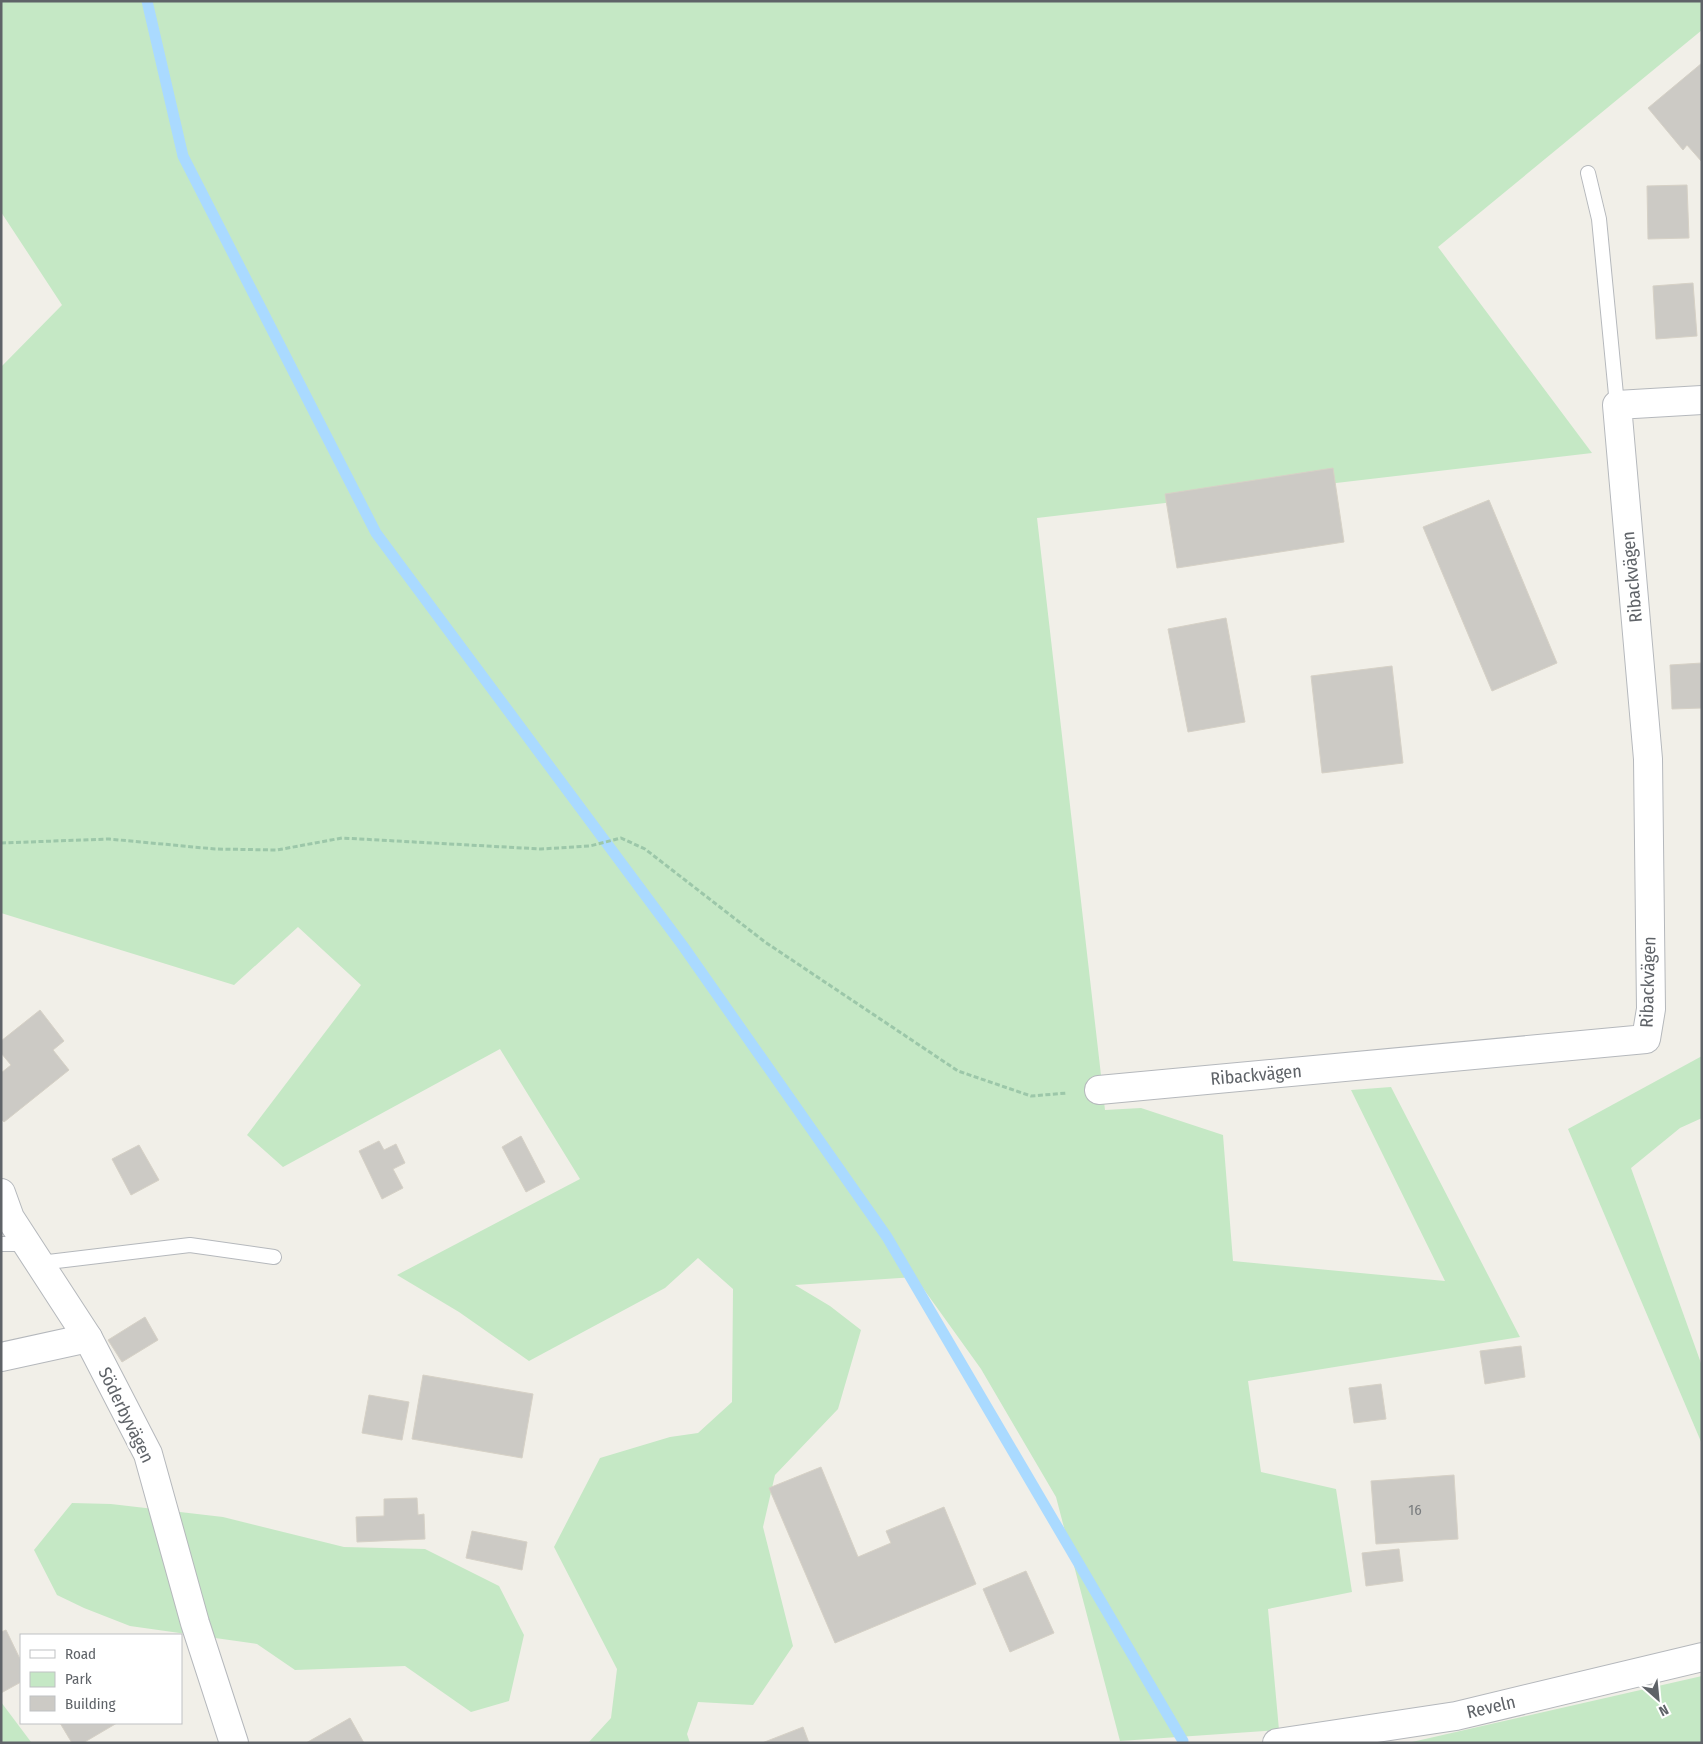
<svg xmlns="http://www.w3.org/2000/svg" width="1703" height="1744" viewBox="0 0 1703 1744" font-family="'Fira Sans Condensed',sans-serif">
  <rect width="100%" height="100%" fill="#f1efe8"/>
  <g fill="#c5e8c5">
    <polygon points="1,1 1702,1 1702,30 1438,247 1592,453 1037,518 1105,1110 1141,1108 1223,1135 1233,1261 1445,1281 1351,1090 1391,1087 1520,1337 1248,1381 1261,1472 1336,1489 1352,1592 1268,1609 1279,1730 1120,1741 1056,1497 981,1369 915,1277 795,1285 830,1306 861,1330 838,1409 775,1475 763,1527 793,1646 753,1705 698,1702 687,1734 690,1743 588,1743 611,1718 617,1669 554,1547 600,1458 670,1437 698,1433 732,1402 733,1289 698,1258 665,1288 529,1361 459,1312 397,1275 580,1179 500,1049 283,1167 247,1135 361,985 298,927 234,985 1,913 1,367 62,305 1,212"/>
    <polygon points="1702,1056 1702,1118 1680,1128 1631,1168 1702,1366 1702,1444 1568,1129"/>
    <polygon points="72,1503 111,1504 223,1517 344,1547 425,1549 499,1586 524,1635 509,1701 471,1712 405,1666 295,1670 257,1644 130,1626 84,1608 57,1595 34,1550"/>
    <polygon points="1702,1676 1702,1743 1412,1742"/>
    <polygon points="1,1702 31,1742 31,1743 1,1743"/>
  </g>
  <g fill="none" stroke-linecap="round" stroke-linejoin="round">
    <polyline stroke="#aadaff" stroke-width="11" points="147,1 183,156 376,533 683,946 887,1237 1183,1741"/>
  </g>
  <g fill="#cccac5" stroke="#d6d1c6">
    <polygon points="1702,63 1702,162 1687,145 1683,150 1648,108"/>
    <polygon points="1687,185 1689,238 1648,239 1647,186"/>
    <polygon points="1693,283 1697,336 1656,339 1653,286"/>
    <polygon points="1333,468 1344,542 1177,568 1165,494"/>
    <polygon points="1489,500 1557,663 1492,691 1423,527"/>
    <polygon points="1226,618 1245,722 1188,732 1168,629"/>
    <polygon points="1702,663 1702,708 1672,709 1670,665"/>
    <polygon points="1392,666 1403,763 1322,773 1311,676"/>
    <polygon points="40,1010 64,1041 53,1050 69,1070 4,1122 1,1119 1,1073 11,1065 1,1053 1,1041"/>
    <polygon points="521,1136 545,1182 526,1192 502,1147"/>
    <polygon points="379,1141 384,1150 396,1144 405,1163 393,1169 403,1188 382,1199 359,1151"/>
    <polygon points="139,1145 159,1180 131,1195 112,1159"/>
    <polygon points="145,1317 158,1340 122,1362 108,1340"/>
    <polygon points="1521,1346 1525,1377 1485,1384 1480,1351"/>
    <polygon points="423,1375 533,1394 522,1458 412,1439"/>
    <polygon points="1381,1384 1386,1419 1354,1423 1349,1388"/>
    <polygon points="369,1395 409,1402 402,1440 362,1433"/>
    <polygon points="821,1467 858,1557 891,1543 886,1531 944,1507 976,1584 835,1643 769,1488"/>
    <polygon points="1454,1475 1458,1539 1376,1544 1371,1481"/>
    <polygon points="417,1498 418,1515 424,1514 425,1539 357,1542 356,1517 384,1516 384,1499"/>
    <polygon points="472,1531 527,1542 522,1570 466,1558"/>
    <polygon points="1399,1549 1403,1581 1366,1586 1362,1553"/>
    <polygon points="1026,1571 1054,1633 1010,1652 983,1589"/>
    <polygon points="6,1630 21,1661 21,1682 1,1693 1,1632"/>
    <polygon points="350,1718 364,1743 306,1743"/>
    <polygon points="60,1723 117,1723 83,1743 72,1743"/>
    <polygon points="803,1727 809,1743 762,1743"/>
  </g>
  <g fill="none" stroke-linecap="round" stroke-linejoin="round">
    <defs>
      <g id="lane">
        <polyline points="1588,173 1599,219 1617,405"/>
        <polyline points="1,1244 27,1244"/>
        <polyline points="40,1263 190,1245 274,1257"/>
      </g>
      <g id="street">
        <polyline points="1099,1090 1646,1039 1651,1009 1648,759 1617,405 1702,400"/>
        <polyline points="1,1193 10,1218 88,1338 148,1454 195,1623 234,1743"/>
        <polyline points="1,1357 88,1338"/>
        <polyline points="1277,1743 1456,1716 1702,1657"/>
      </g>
    </defs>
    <use href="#lane" stroke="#b5b8bc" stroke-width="16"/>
    <use href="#street" stroke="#b5b8bc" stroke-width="30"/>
    <polyline stroke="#9cc7a9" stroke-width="3" stroke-dasharray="5 2.5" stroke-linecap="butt" points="1,843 109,839 215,849 277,850 342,838 541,849 590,846 621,838 645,849 765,942 958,1071 1031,1096 1067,1093"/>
    <use href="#lane" stroke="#fff" stroke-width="14"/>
    <use href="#street" stroke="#fff" stroke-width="28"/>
  </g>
  <g text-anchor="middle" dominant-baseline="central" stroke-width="5" stroke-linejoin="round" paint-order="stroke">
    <g font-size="15" fill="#7a7d7f">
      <text x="1415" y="1510">16</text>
    </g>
    <g font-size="18" fill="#5f6368" stroke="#fff">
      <text transform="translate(1632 577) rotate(-95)">Ribackvägen</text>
      <text transform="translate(1648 982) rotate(-88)">Ribackvägen</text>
      <text transform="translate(1256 1075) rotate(-5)">Ribackvägen</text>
      <text transform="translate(126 1415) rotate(64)">Söderbyvägen</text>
      <text transform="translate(1491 1707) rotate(-13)">Reveln</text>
    </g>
  </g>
  <rect width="1703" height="1744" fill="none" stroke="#5f6368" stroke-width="5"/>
  <rect x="20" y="1634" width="162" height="90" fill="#ffffff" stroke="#bfc1c3"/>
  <rect x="30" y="1650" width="25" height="8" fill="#ffffff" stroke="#bfc1c3"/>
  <text x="65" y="1659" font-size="15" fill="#5f6368">Road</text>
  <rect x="30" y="1672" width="25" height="15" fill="#c5e8c5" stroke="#bfc1c3"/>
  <text x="65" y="1684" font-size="15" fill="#5f6368">Park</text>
  <rect x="30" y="1696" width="25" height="15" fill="#cccac5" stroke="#bfc1c3"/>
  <text x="65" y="1709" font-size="15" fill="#5f6368">Building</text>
  <g transform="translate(1658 1699) rotate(153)" stroke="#ffffff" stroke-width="4" paint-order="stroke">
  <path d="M0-4L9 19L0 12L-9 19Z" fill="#5f6368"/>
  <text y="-8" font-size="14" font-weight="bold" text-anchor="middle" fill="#5f6368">N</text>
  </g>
</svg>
